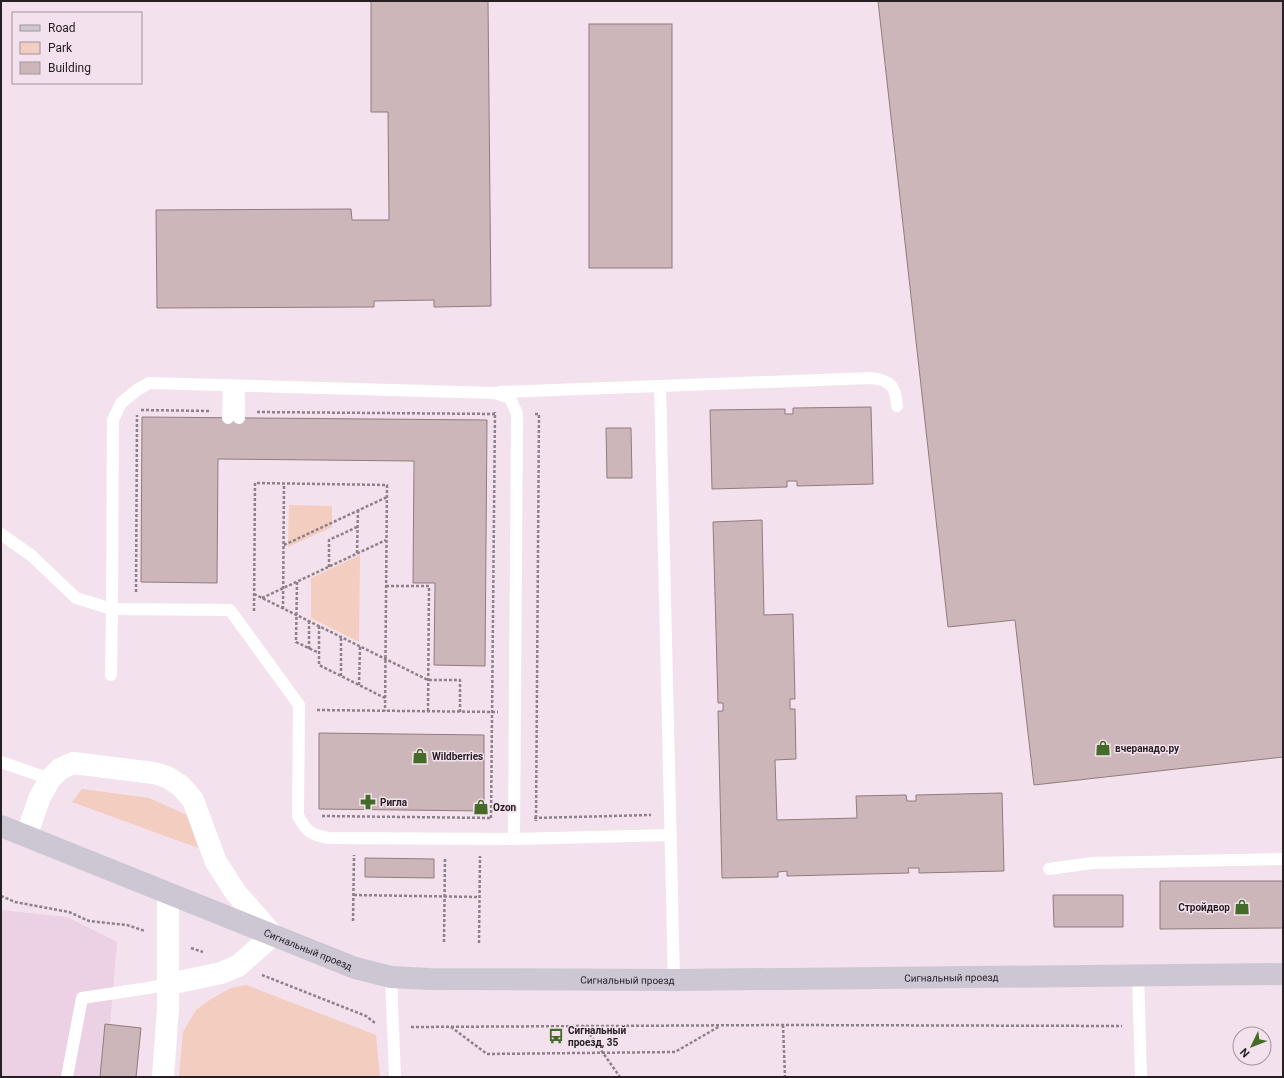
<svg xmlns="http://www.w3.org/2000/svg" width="1284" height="1078" viewBox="0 0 1284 1078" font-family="Roboto,sans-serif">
  <rect width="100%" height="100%" fill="#f4e1ee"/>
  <polygon fill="#ebd1e3" points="1,910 67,917 117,942 110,1025 141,1028 137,1077 1,1077"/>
  <g fill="#f3cdc0">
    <polygon points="289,505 332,506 332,527 288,547"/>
    <polygon points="360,555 359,642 311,618 311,578"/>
    <polygon points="82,789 149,798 187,815 198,848 72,802"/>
    <polygon points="246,985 376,1035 380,1077 179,1077 183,1032 196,1010 211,999 231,988"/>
  </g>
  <g fill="#cdb6b9" stroke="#907b7e">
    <polygon points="371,1 488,1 491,306 434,307 434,300 374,301 374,307 157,308 156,210 351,209 352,220 389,220 388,112 371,112"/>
    <polygon points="878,1 1283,1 1283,757 1034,785 1015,620 948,627"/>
    <rect x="589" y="24" width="83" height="244"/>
    <polygon points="871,407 873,484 797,486 797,481 787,481 787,487 712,489 710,410 785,409 785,414 793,414 793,408"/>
    <polygon points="142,417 487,420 485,666 434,665 435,583 413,583 414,461 218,459 217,583 141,582"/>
    <polygon points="606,428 631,428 632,478 607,478"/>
    <polygon points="762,520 764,615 793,614 795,699 790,699 790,709 795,709 796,759 775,760 777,820 857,818 856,796 906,795 907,801 916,801 916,795 1002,793 1004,871 919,873 919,868 908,868 909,873 787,876 787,871 778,872 778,877 722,878 718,711 723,711 723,703 718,703 713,522"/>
    <polygon points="319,733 484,735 484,811 319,809"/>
    <polygon points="365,858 434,859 434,878 365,877"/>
    <polygon points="1160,881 1283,881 1283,928 1160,929"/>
    <polygon points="1053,895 1123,895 1123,927 1054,927"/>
    <polygon points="105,1024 141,1028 136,1077 100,1077"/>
  </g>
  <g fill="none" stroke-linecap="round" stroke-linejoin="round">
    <g stroke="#8d8189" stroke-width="2.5" stroke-dasharray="3 2" stroke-linecap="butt">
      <polyline points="141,410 210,411"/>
      <polyline points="257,412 496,414"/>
      <polyline points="535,414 539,414 536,821"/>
      <polyline points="284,545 387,497"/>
      <polyline points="357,553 358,510"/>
      <polyline points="329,567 329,540 357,527"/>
      <polyline points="297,582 296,642 319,653"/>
      <polyline points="386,586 429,586 428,711"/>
      <polyline points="136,592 137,415"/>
      <polyline points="254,594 428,680 460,680 460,712"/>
      <polyline points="262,598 386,540"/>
      <polyline points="283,609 284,484"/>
      <polyline points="254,611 255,483 387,485 385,711"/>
      <polyline points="319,626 319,665 385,698"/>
      <polyline points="309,649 309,621"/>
      <polyline points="341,676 341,637"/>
      <polyline points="359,685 360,646"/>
      <polyline points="317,710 498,712"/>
      <polyline points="322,816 491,818"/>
      <polyline points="491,818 495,412"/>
      <polyline points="534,818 651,815"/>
      <polyline points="354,895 479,897"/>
      <polyline points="1,896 15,902 69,912 89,921 127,925 145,931"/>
      <polyline points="353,921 354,855"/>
      <polyline points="444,942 445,857"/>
      <polyline points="479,943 480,856"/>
      <polyline points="191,948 203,952"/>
      <polyline points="262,975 366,1016 375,1023"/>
      <polyline points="783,1025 785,1077"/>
      <polyline points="584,1026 620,1077"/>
      <polyline points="411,1027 783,1025 1122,1026"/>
      <polyline points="451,1027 487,1054 675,1052 720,1026"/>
    </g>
    <g stroke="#fff" stroke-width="12">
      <polyline points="500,392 660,386"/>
      <polyline points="228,418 229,385"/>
      <polyline points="239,418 239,386"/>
      <polyline points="1,534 32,556 76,598 112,609 111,675"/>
      <polyline points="1,762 50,779"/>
      <path d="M514 839 517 414 510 398 495 393 149 383 137 390 121 403 113 420 112 609 230 610 299 705 298 816C307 832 311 835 329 838L514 839 671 835"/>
      <polyline points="1049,869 1092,863 1283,859"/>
      <polyline points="1138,975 1141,1077"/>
      <polyline points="391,977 395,1077"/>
      <path d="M674 980 660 386 871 378C891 380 896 387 897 406"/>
      <polyline points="67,1077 82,998 148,988 169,984"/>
    </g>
    <g stroke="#fff" stroke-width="22">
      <polyline points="26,836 40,797 50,779 60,769 73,763 154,773 167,777 181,786 193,800 216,862 236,893 273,935 238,966 221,973 169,984"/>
      <polyline points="163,1077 168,1009 168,893"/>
    </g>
    <path stroke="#cdc7d4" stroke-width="22" id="s1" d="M1 826 355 968 391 977 429 979 674 980 1283 974"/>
  </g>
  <defs>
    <symbol id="shop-bare" viewBox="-9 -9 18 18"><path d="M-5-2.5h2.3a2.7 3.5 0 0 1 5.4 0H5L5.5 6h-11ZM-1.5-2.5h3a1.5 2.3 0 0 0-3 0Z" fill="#446c28" stroke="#f4e1ee" stroke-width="2.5" paint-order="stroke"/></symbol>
    <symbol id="pharmacy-bare" viewBox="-9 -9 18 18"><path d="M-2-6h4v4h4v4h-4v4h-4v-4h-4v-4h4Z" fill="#446c28" stroke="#f4e1ee" stroke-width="2.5" paint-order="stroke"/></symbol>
    <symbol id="bus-bare" viewBox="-9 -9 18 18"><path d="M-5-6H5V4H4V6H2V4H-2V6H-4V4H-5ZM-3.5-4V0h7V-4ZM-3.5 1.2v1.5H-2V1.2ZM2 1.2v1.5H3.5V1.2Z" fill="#446c28" stroke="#f4e1ee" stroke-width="2.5" paint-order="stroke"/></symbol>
  </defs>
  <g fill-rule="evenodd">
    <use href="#shop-bare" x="1092" y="737" width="22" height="22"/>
    <use href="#shop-bare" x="409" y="745" width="22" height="22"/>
    <use href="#pharmacy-bare" x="357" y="791" width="22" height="22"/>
    <use href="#shop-bare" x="470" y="796" width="22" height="22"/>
    <use href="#shop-bare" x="1231" y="896" width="22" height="22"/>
    <use href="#bus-bare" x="545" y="1025" width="22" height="22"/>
  </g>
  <g text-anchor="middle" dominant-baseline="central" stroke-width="3" stroke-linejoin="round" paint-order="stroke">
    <g font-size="10" font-weight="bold" fill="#262024" stroke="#f4e1ee" text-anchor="start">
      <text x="1115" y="748">вчеранадо.ру</text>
      <text x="432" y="756">Wildberries</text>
      <text x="380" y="802">Ригла</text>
      <text x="493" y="807">Ozon</text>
      <text x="1230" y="907" text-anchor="end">Стройдвор</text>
      <text x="568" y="1030">Сигнальный<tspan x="568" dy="12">проезд, 35</tspan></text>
    </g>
    <g font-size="10" fill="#262024" stroke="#f4e1ee">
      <text stroke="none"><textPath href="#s1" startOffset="331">Сигнальный проезд</textPath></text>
      <text stroke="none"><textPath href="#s1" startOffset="979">Сигнальный проезд</textPath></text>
      <text stroke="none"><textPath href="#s1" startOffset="655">Сигнальный проезд</textPath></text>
    </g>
  </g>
  <rect width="1284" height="1078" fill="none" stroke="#262024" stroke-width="4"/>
  <rect x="12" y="12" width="130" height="72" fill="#f4e1ee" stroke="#a2949d"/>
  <rect x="20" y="25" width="20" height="6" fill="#cdc7d4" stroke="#a2949d"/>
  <text x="48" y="32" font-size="12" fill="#262024">Road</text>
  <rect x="20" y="42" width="20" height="12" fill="#f3cdc0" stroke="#a2949d"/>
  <text x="48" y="52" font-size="12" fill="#262024">Park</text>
  <rect x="20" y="62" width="20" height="12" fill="#cdb6b9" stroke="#a2949d"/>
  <text x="48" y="72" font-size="12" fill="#262024">Building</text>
  <g transform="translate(1252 1046) rotate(227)"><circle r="19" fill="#f4e1ee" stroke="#a2949d"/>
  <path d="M0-3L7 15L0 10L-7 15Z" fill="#446c28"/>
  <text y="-6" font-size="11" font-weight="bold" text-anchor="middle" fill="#262024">N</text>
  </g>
</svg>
